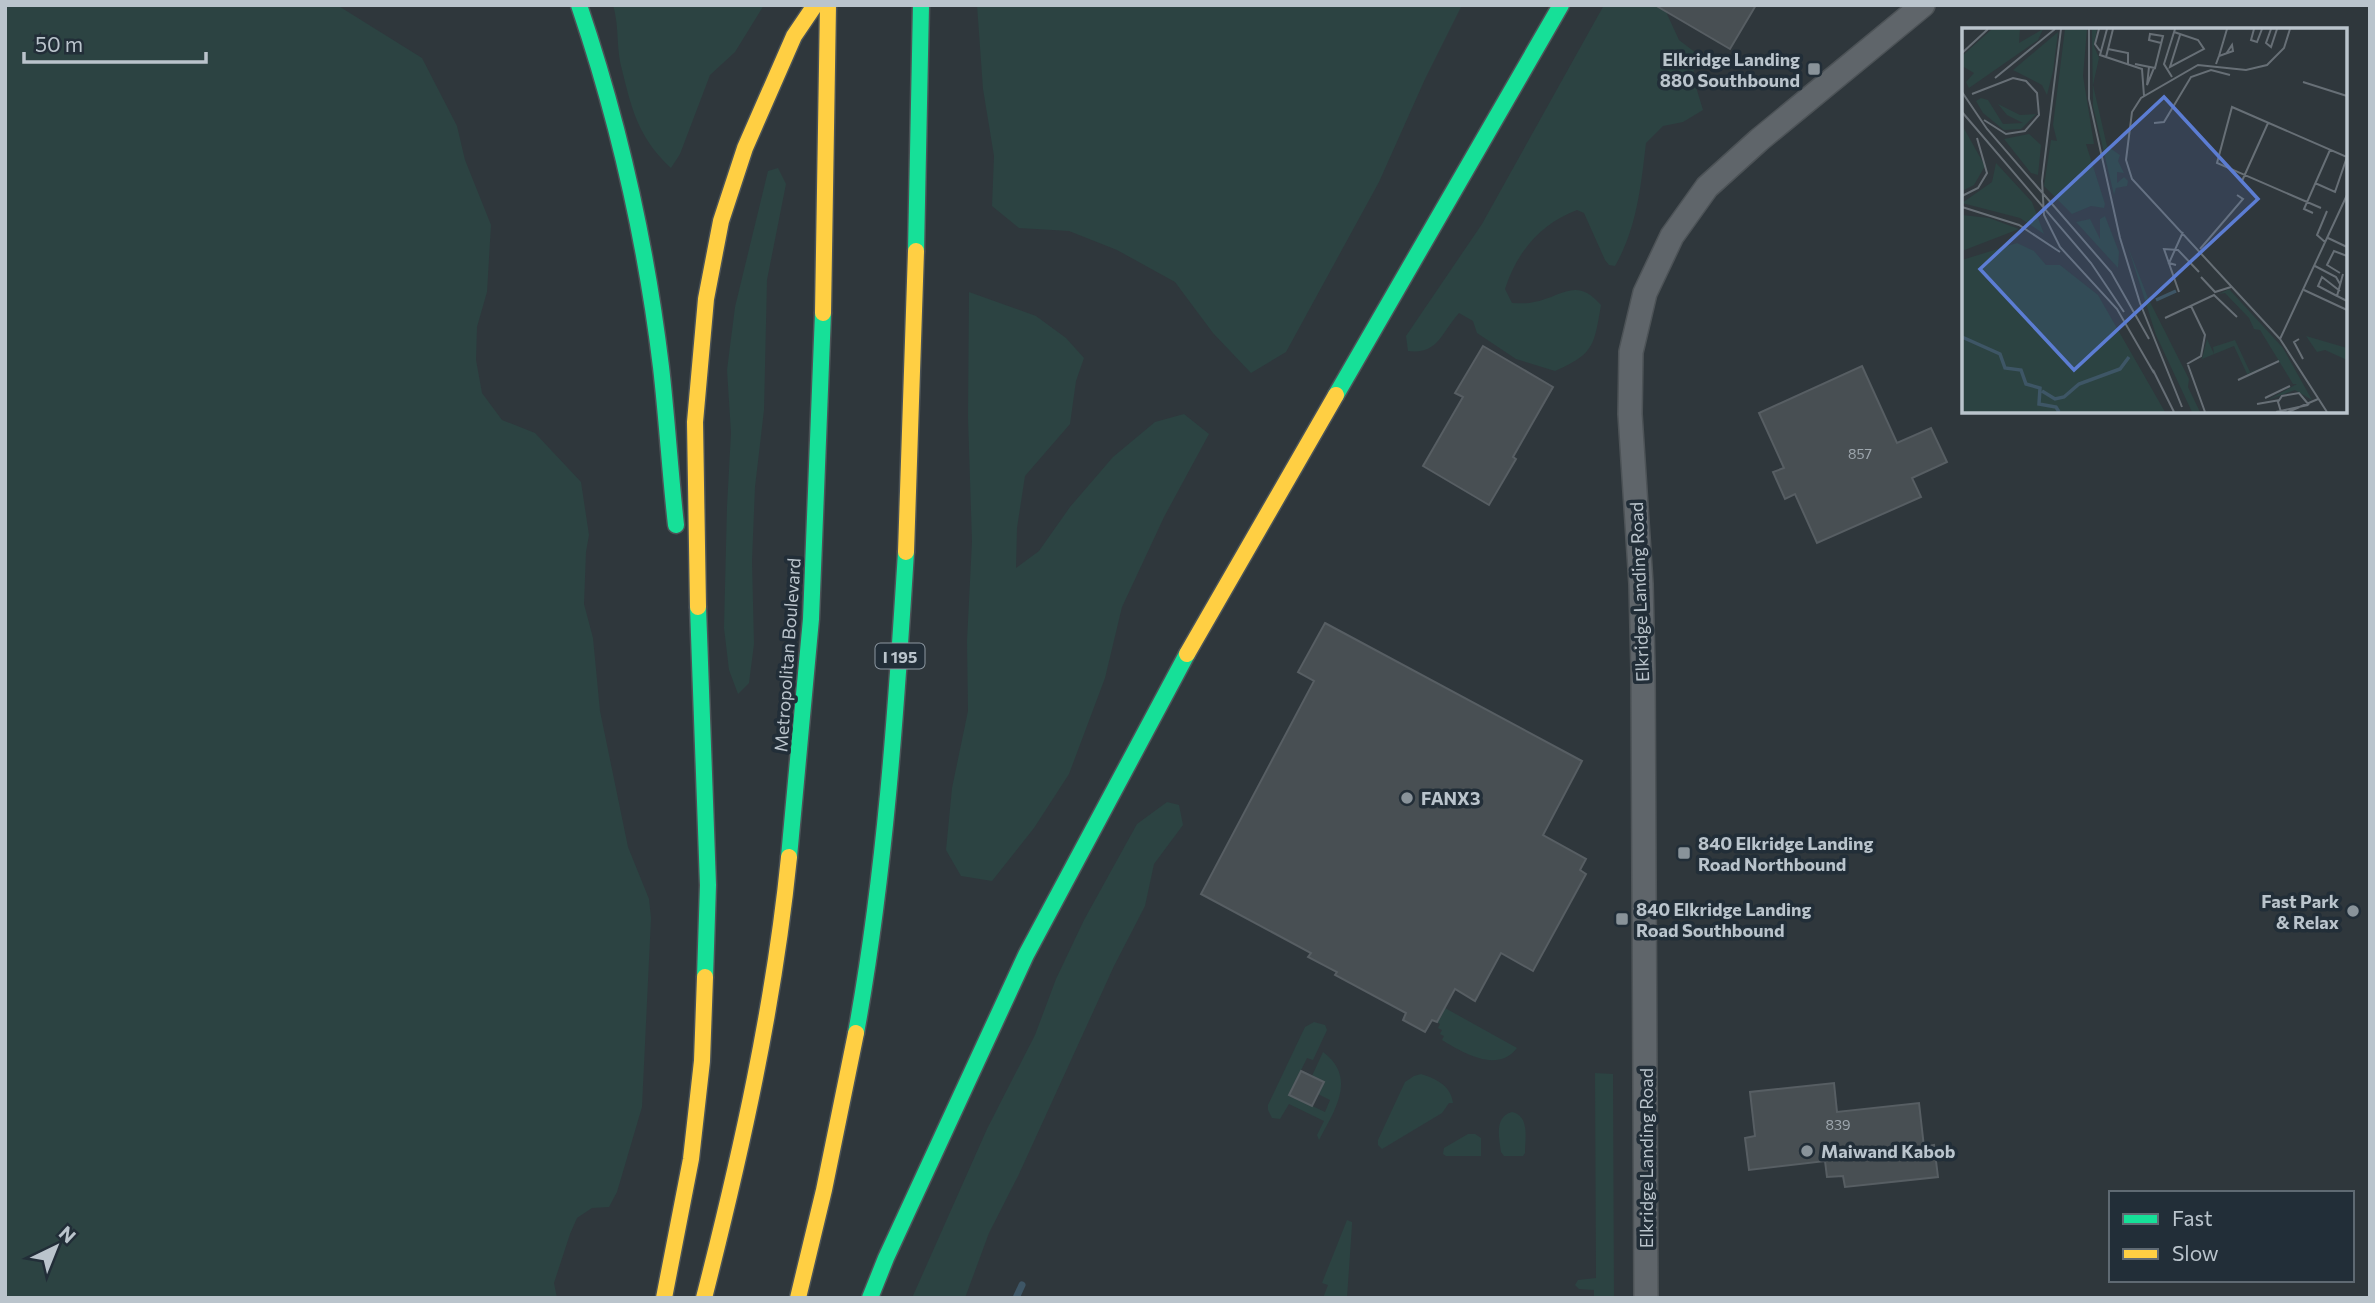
<svg xmlns="http://www.w3.org/2000/svg" width="2375" height="1303" viewBox="0 0 2375 1303" font-family="Commissioner,sans-serif">
  <rect width="100%" height="100%" fill="#2f373c"/>
  <g fill="#2c4342">
    <polygon points="5,5 337,5 422,58 457,126 465,160 491,225 487,292 477,327 476,360 482,393 502,420 535,433 581,482 589,535 586,552 584,604 593,638 600,711 628,847 649,899 651,918 642,1107 617,1192 609,1207 592,1208 577,1218 570,1234 554,1283 557,1298 5,1298"/>
    <path d="M613 5H764L735 52 710 75 680 154 671 168C643 142 634 118 625 82 623 73 620 64 619 55 617 37 618 22 613 5Z"/>
    <polygon points="977,5 1462,5 1425,79 1379,182 1286,352 1251,373 1213,333 1175,282 1117,250 1069,231 1019,228 992,206 994,156 983,89"/>
    <path d="M1604 5H1671L1667 14 1679 40 1696 53 1693 77 1703 110 1683 122 1663 126 1646 143C1641 185 1637 228 1615 266L1609 265 1605 260 1584 213 1577 210C1540 224 1517 252 1505 289L1512 303C1519 303 1527 304 1534 302 1562 297 1576 276 1601 305 1594 346 1594 354 1555 371L1516 359 1477 333 1473 321 1459 313C1441 333 1438 355 1408 351L1406 336 1482 224Z"/>
    <polygon points="778,168 786,184 767,280 764,410 755,487 752,561 754,644 749,683 738,694 729,670 724,628 727,506 731,433 727,370 735,307 768,171"/>
    <polygon points="969,292 1036,316 1066,338 1084,358 1076,381 1070,424 1025,476 1017,528 1016,568 1039,551 1070,507 1113,457 1155,422 1184,414 1209,434 1164,517 1122,607 1105,678 1069,774 1034,828 992,881 961,876 946,850 952,788 968,711 967,641 972,541 968,418"/>
    <polygon points="1167,802 1179,805 1183,825 1154,864 1145,906 1114,966 1019,1174 989,1233 965,1298 912,1298 987,1129 1035,1035 1056,979 1084,920 1137,824"/>
    <path d="M1445 1008 1517 1048C1497 1074 1462 1052 1442 1040L1444 1036 1440 1034 1442 1030 1438 1028 1440 1024 1437 1022Z"/>
    <path d="M1314 1022 1325 1025 1327 1030 1313 1060 1307 1058 1289 1095 1325 1112 1330 1100 1318 1094 1324 1083 1312 1076 1323 1052C1358 1078 1334 1111 1319 1140L1317 1135 1324 1121 1289 1104 1280 1119 1272 1118 1268 1110V1105L1305 1027Z"/>
    <polygon points="1595,1073 1613,1074 1614,1298 1594,1298 1594,1290 1579,1289 1575,1285 1578,1280 1596,1278"/>
    <path d="M1421 1074C1437 1079 1451 1086 1453 1103H1449L1442 1113 1382 1149 1378 1145V1140L1405 1082 1414 1076Z"/>
    <path d="M1512 1112C1530 1116 1525 1138 1525 1153L1523 1156H1504L1501 1152C1499 1137 1494 1117 1512 1112Z"/>
    <polygon points="1468,1134 1475,1134 1481,1138 1481,1156 1446,1156 1443,1154 1444,1148"/>
    <polygon points="1347,1220 1352,1222 1352,1225 1347,1298 1323,1298 1328,1285 1322,1283"/>
  </g>
  <g fill="none" stroke-linecap="round" stroke-linejoin="round">
    <polyline stroke="#3e5666" stroke-width="7" points="1016,1298 1022,1285"/>
  </g>
  <g fill="#484f53" stroke="#575e63" stroke-width="2">
    <polygon points="1655,5 1756,5 1730,49"/>
    <polygon points="1483,346 1553,387 1513,457 1516,459 1489,505 1423,466 1463,397 1455,393"/>
    <polygon points="1862,366 1897,443 1931,428 1947,462 1912,478 1921,497 1817,543 1795,494 1785,499 1773,472 1784,468 1759,413"/>
    <polygon points="1325,623 1582,761 1543,835 1586,859 1580,870 1586,874 1533,971 1501,953 1475,1001 1455,989 1437,1022 1432,1020 1425,1032 1403,1020 1406,1013 1335,975 1337,972 1308,957 1311,953 1201,894 1314,681 1298,672"/>
    <polygon points="1301,1071 1324,1082 1312,1106 1289,1095"/>
    <polygon points="1834,1083 1837,1112 1919,1103 1924,1147 1934,1145 1938,1177 1845,1187 1843,1176 1827,1177 1825,1161 1749,1170 1745,1138 1755,1136 1750,1092"/>
  </g>
  <g fill="none" stroke-linecap="round" stroke-linejoin="round">
    <defs>
      <polyline id="street" points="1646,1298 1643,670 1641,584 1630,414 1631,352 1645,293 1672,236 1707,187 1759,140 1923,5"/>
      <g id="fast">
        <path d="M579 5C619 123 646 243 661 367 667 419 670 472 676 525"/>
        <polyline points="916,251 921,5"/>
        <polyline points="1336,395 1561,5"/>
        <polyline points="698,607 708,885 705,977"/>
        <polyline points="789,857 811,619 823,313"/>
        <path d="M856 1033C885 874 896 713 906 552"/>
        <polyline points="870,1298 886,1258 1026,955 1187,654"/>
      </g>
      <g id="slow">
        <polyline points="823,313 828,5"/>
        <polyline points="906,552 916,251"/>
        <polyline points="698,607 695,422 706,299 721,221 745,148 794,36 815,5"/>
        <polyline points="1187,654 1336,395"/>
        <polyline points="664,1298 691,1159 702,1061 705,977"/>
        <path d="M704 1298C741 1153 774 1006 789 857"/>
        <polyline points="798,1298 824,1190 856,1033"/>
      </g>
    </defs>
    <use href="#street" stroke="#4d5357" stroke-width="26"/>
    <use href="#fast" stroke="#4c5357" stroke-width="19"/>
    <use href="#slow" stroke="#4c5357" stroke-width="19"/>
    <use href="#street" stroke="#5f656a" stroke-width="23"/>
    <use href="#fast" stroke="#16e098" stroke-width="16"/>
    <use href="#slow" stroke="#ffcf43" stroke-width="16"/>
  </g>
  <g fill="#89939a" stroke="#222e38" stroke-width="2.5">
    <rect x="1807" y="62" width="14" height="14" rx="3.5"/>
    <circle cx="1407" cy="798" r="7"/>
    <rect x="1677" y="846" width="14" height="14" rx="3.5"/>
    <circle cx="2353" cy="911" r="7"/>
    <rect x="1615" y="912" width="14" height="14" rx="3.5"/>
    <circle cx="1807" cy="1151" r="7"/>
  </g>
  <g text-anchor="middle" dominant-baseline="central" stroke-width="7" stroke-linejoin="round" paint-order="stroke">
    <g font-size="14" fill="#9ea7ae">
      <text x="1860" y="453">857</text>
      <text x="1838" y="1124">839</text>
    </g>
    <rect fill="#222e38" stroke="#8c97a0" stroke-width="2" x="875.5" y="643.5" width="49" height="25" rx="5"/>
    <g font-size="16" font-weight="bold" fill="#bac4cc">
      <text x="900" y="656">I 195</text>
    </g>
    <g font-size="18" font-weight="bold" fill="#bac4cc" stroke="#222e38" text-anchor="start">
      <text x="1800" y="59" text-anchor="end">Elkridge Landing<tspan x="1800" dy="21">880 Southbound</tspan></text>
      <text x="1421" y="798">FANX3</text>
      <text x="1698" y="843">840 Elkridge Landing<tspan x="1698" dy="21">Road Northbound</tspan></text>
      <text x="2339" y="901" text-anchor="end">Fast Park<tspan x="2339" dy="21">&amp; Relax</tspan></text>
      <text x="1636" y="909">840 Elkridge Landing<tspan x="1636" dy="21">Road Southbound</tspan></text>
      <text x="1821" y="1151">Maiwand Kabob</text>
    </g>
    <g font-size="18" fill="#bac4cc" stroke="#222e38">
      <text transform="translate(1639 592) rotate(-92)">Elkridge Landing Road</text>
      <text transform="translate(787 655) rotate(-86)">Metropolitan Boulevard</text>
      <text transform="translate(1646 1158) rotate(-90)">Elkridge Landing Road</text>
    </g>
  </g>
  <g transform="translate(1962 28)">
    <rect width="385" height="385" fill="#2f373c"/>
    <path d="M30 1H58L57 15 81 1 76 12 7 60 4 54 12 45 0 38V28ZM103 1H125L121 48 132 116H124L143 176 142 180 129 178 110 186 82 158 89 112 95 113 91 97ZM130 1H135L132 18 137 30 131 57 145 118 158 127 156 133 162 145 155 144V155L162 149 166 153 165 158 154 160 152 167 131 78ZM96 4 91 43 85 67 80 57 51 42ZM19 70 26 72 41 96 61 95 45 87 36 76 58 87 74 86 59 101 42 102 21 85 14 73ZM0 97 23 138 12 157 0 163ZM67 106 79 117 76 147 69 145 42 111ZM34 135 70 174 82 206 58 190 0 175 30 154ZM0 187 27 190 57 201 0 223ZM143 188 157 224 156 240 114 194 128 191 138 211V191ZM55 215 72 223 84 237H98L136 267 203 384H0V232ZM166 219 186 270 227 351 226 359 238 384H230L194 307ZM267 261 321 320 350 372 333 362 306 372 335 356H331L298 302 292 301 287 290 263 265 257 266ZM344 308 385 320V332L363 322 355 324ZM245 311 252 326 251 319 273 312 288 344 305 337 285 346 272 318 240 331Z" fill="#2c4342"/>
    <path fill="none" stroke="#3e5666" stroke-width="3.5" d="M194 272 214 263M0 309 38 326 43 340 59 342 64 356 78 360 77 376 94 379 97 384M80 363 93 371 102 369 117 356 158 341 167 329"/>
    <path fill="none" stroke="#676f76" stroke-width="2" d="M99 1 80 153 82 187 98 219 155 281 192 345M127 1V71L158 210 178 275 220 379M137 1 133 16 138 23M145 1 138 27 180 41 182 68M292 1 289 12 295 14 300 1M309 1 304 15 309 19 315 1M212 4 236 12 242 21 208 39 218 7M146 21 166 25V36M0 25 26 1M257 28 265 1M144 29 151 1M173 36 193 40 201 8 188 6 187 12 199 15M254 36 257 28 271 23 270 17 264 26M187 39 185 57 192 40M210 49 202 36 213 1M33 50 93 1M341 54 385 68M0 64 25 101 149 244 187 311M10 66 51 50 64 53 75 65 77 87 63 103 44 106 22 92M0 84 129 235 162 284M192 95 202 94 229 49 249 42 268 47M280 153 306 95M353 155 373 164 385 129 270 79 255 135 359 180M0 168 16 160 25 145 15 110M0 179 57 197 98 224M351 185 342 181 368 122M366 210 385 219M363 214 355 207 365 183M238 221 281 171 275 167M214 237 207 235 221 204M353 238 374 249 378 256M378 245 365 237 372 223 385 228M381 246 375 268 385 273M239 249 253 264 269 259M342 262 385 282M217 264 202 221 216 222 237 244M375 268 356 258 360 249 378 263M203 290 252 267 275 289M318 311 170 151 164 132 170 84 179 70 236 37 284 42 305 37 322 20 328 1M337 311 332 314 341 331M225 336 239 328 243 307 229 278M226 337 243 384M191 342 212 384M276 352 317 333M303 370 328 358M295 376 318 372M314 384 346 377M319 384 316 374 320 368 337 365 347 377M326 384 356 371M365 384 318 311 385 167"/>
    <path fill="#5c7dd3" fill-opacity="0.15" stroke="#5c7dd3" stroke-width="3.5" d="M202 69 296 171 112 342 18 241Z"/>
    <rect width="385" height="385" fill="none" stroke="#bac4cc" stroke-width="3.5"/>
  </g>
  <rect width="2375" height="1303" fill="none" stroke="#bac4cc" stroke-width="14"/>
  <rect x="2109" y="1191" width="245" height="91" fill="#222e38" stroke="#5f6a73" stroke-width="2"/>
  <rect x="2123" y="1214" width="35" height="10" fill="#16e098" stroke="#5f6a73" stroke-width="2"/>
  <text x="2172" y="1226" font-size="21" fill="#bac4cc">Fast</text>
  <rect x="2123" y="1249" width="35" height="10" fill="#ffcf43" stroke="#5f6a73" stroke-width="2"/>
  <text x="2172" y="1261" font-size="21" fill="#bac4cc">Slow</text>
  <g transform="translate(56 1247) rotate(43)" stroke="#222e38" stroke-width="5" paint-order="stroke">
  <path d="M0-5L12 26L0 18L-12 26Z" fill="#bac4cc"/>
  <text y="-10" font-size="19" font-weight="bold" text-anchor="middle" fill="#bac4cc">N</text>
  </g>
  <path d="M24 52v10h182v-10" fill="none" stroke="#bac4cc" stroke-width="3.5"/>
  <text x="35" y="52" font-size="21" fill="#bac4cc" stroke="#222e38" stroke-width="5" paint-order="stroke">50 m</text>
</svg>
